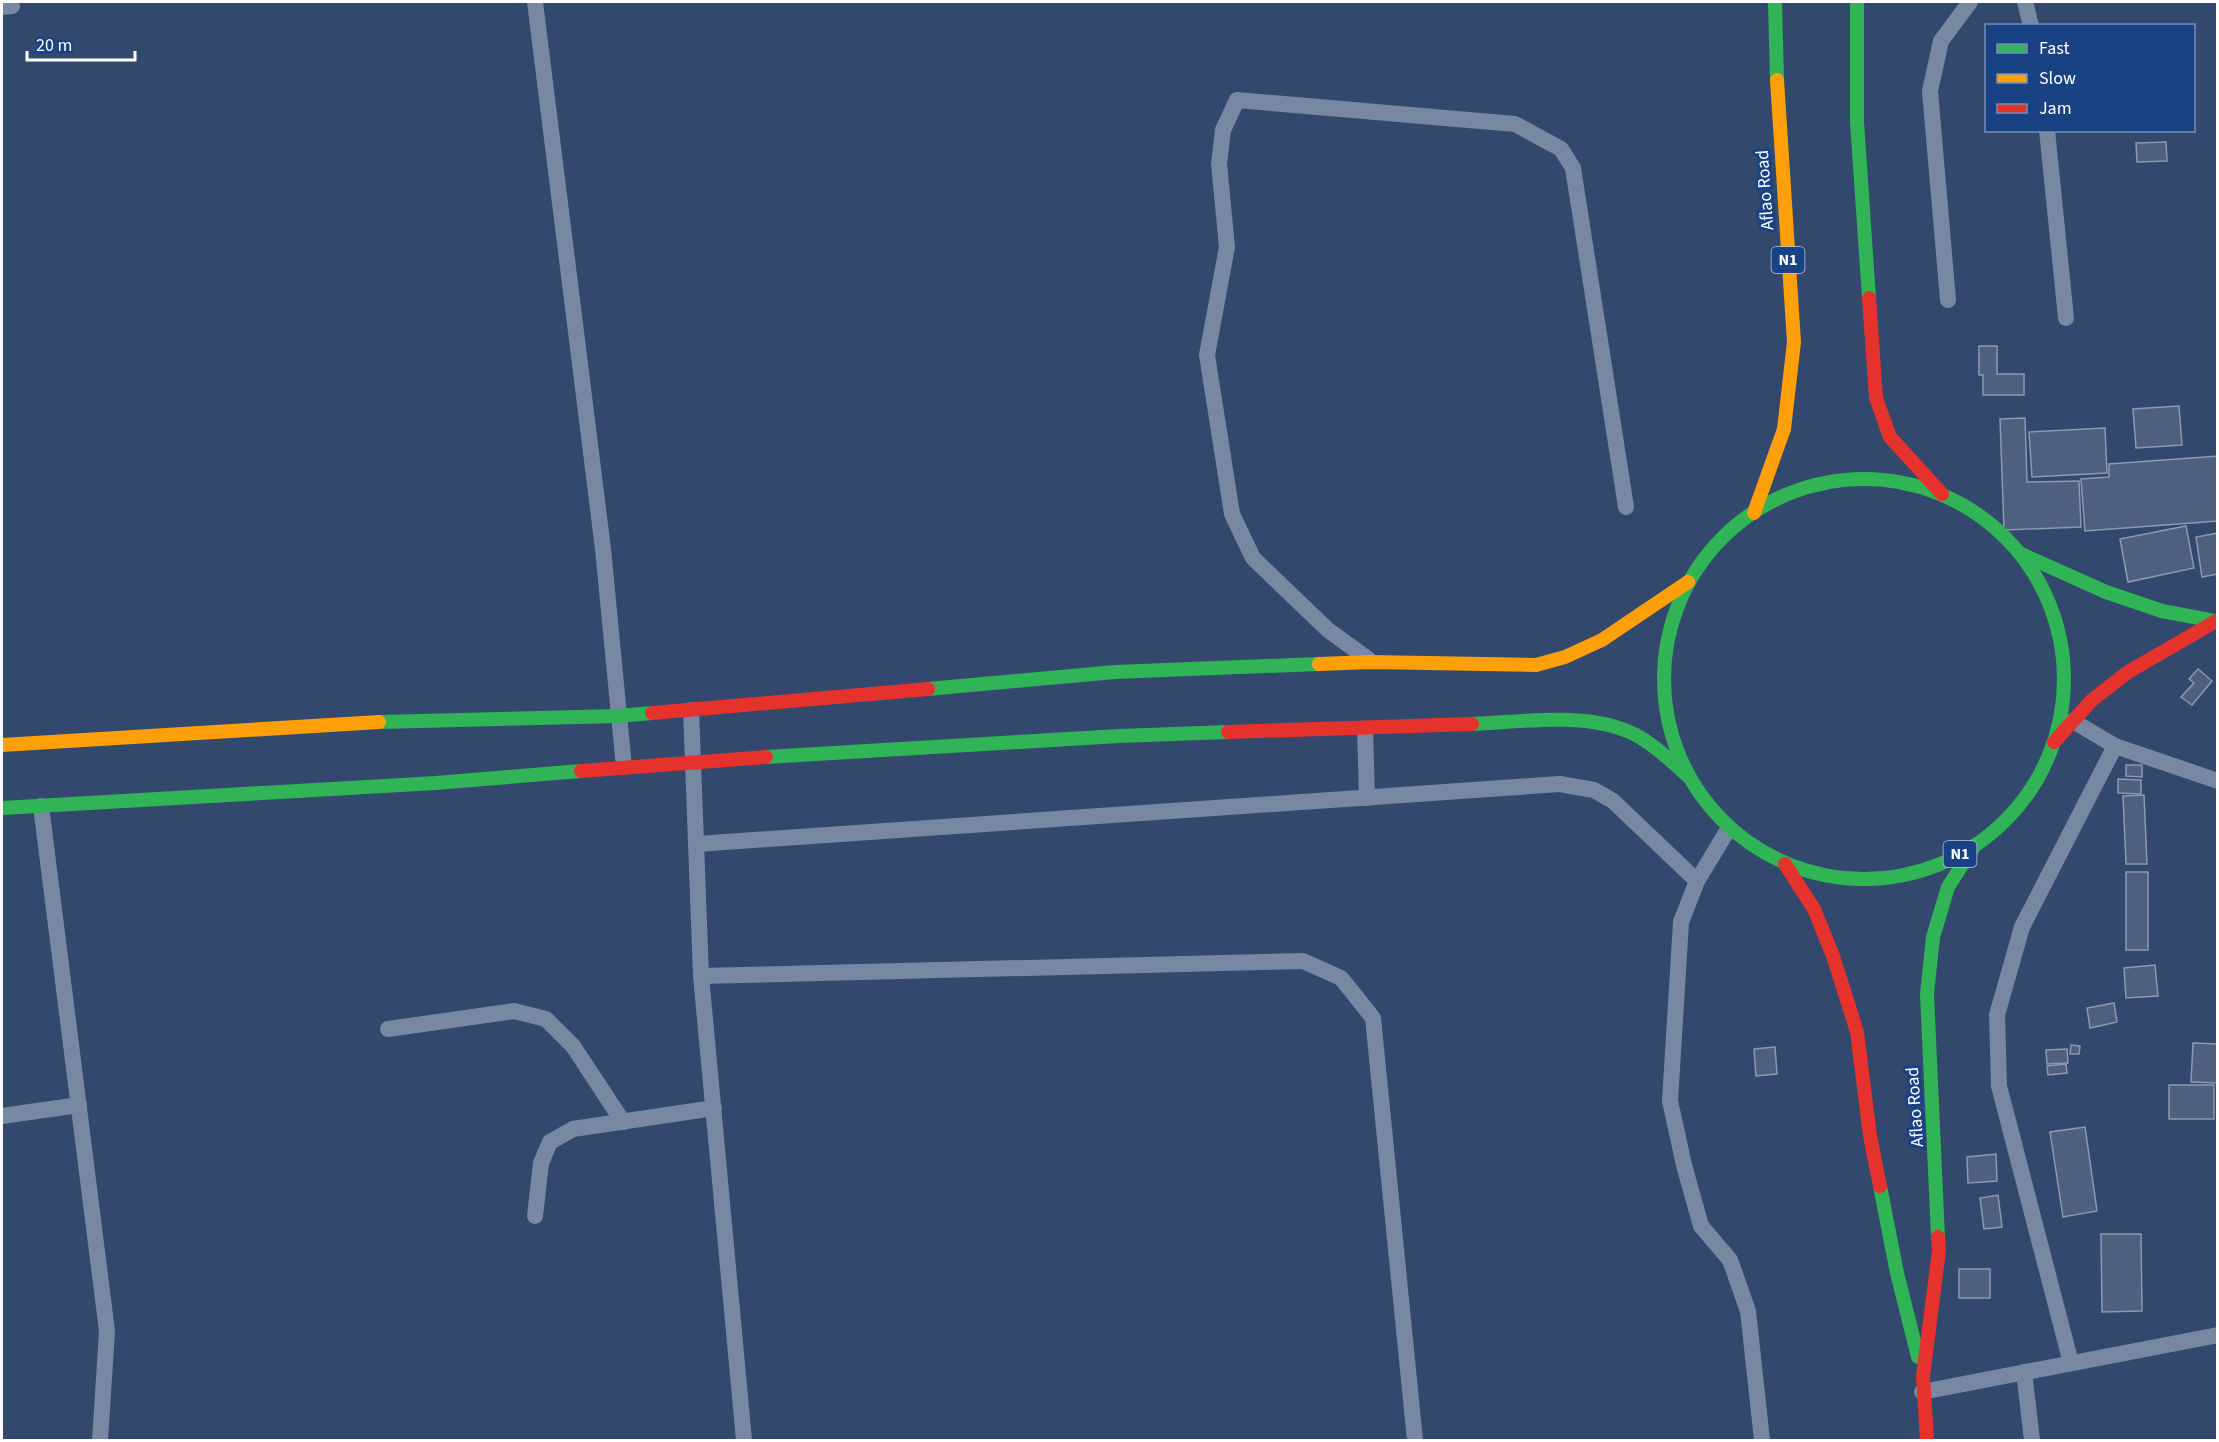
<svg xmlns="http://www.w3.org/2000/svg" width="2219" height="1442" viewBox="0 0 2219 1442" font-family="'Source Sans 3',sans-serif">
  <rect width="100%" height="100%" fill="#32486c"/>
  <g fill="#4e607d" stroke="#8c99b0" stroke-width="1.5">
    <polygon points="2166,142 2167,161 2137,162 2136,143"/>
    <polygon points="1979,346 1997,346 1997,374 2024,374 2024,395 1983,395 1983,375 1979,375"/>
    <polygon points="2179,406 2182,445 2136,448 2133,409"/>
    <polygon points="2025,418 2027,482 2079,481 2081,527 2004,530 2000,419"/>
    <polygon points="2105,428 2107,473 2032,477 2029,432"/>
    <polygon points="2218,456 2218,521 2085,531 2081,479 2109,477 2109,464"/>
    <polygon points="2186,526 2194,568 2128,582 2120,539"/>
    <polygon points="2218,533 2218,574 2202,577 2196,537"/>
    <polygon points="2198,669 2212,681 2192,705 2181,697 2194,683 2189,679"/>
    <polygon points="2126,765 2142,765 2142,777 2126,776"/>
    <polygon points="2118,779 2141,780 2141,794 2118,793"/>
    <polygon points="2144,795 2147,864 2126,864 2123,796"/>
    <rect x="2126" y="872" width="22" height="78"/>
    <polygon points="2155,965 2158,996 2126,998 2124,968"/>
    <polygon points="2114,1003 2117,1022 2090,1028 2087,1008"/>
    <polygon points="2193,1043 2218,1044 2218,1083 2191,1082"/>
    <polygon points="2071,1045 2080,1046 2079,1054 2070,1054"/>
    <polygon points="1775,1047 1777,1074 1756,1076 1754,1049"/>
    <polygon points="2067,1049 2068,1063 2047,1064 2046,1050"/>
    <polygon points="2066,1064 2067,1073 2048,1075 2047,1066"/>
    <rect x="2169" y="1085" width="45" height="34"/>
    <polygon points="2085,1127 2097,1211 2063,1217 2050,1132"/>
    <polygon points="1996,1154 1997,1181 1968,1183 1967,1157"/>
    <polygon points="1998,1195 2002,1227 1984,1229 1980,1198"/>
    <polygon points="2101,1234 2141,1234 2142,1311 2102,1312"/>
    <rect x="1959" y="1269" width="31" height="29"/>
  </g>
  <g fill="none" stroke-linecap="round" stroke-linejoin="round">
    <g stroke="#7888a2" stroke-width="16">
      <polyline points="535,2 603,549 624,767"/>
      <polyline points="2025,2 2031,26"/>
      <polyline points="2,7 12,6"/>
      <polyline points="2047,130 2066,318"/>
      <polyline points="1948,300 1930,91 1941,41 1970,2"/>
      <polyline points="1368,659 1328,630 1253,558 1232,514 1207,355 1227,247 1219,164 1223,130 1237,100 1515,124 1561,149 1573,168 1626,507"/>
      <polyline points="691,710 701,976 744,1440"/>
      <polyline points="2073,721 2115,746 2218,781"/>
      <polyline points="1365,729 1367,798"/>
      <polyline points="41,806 107,1331 100,1440"/>
      <polyline points="1729,828 1697,881 1681,922 1670,1101 1684,1165 1701,1226 1730,1260 1748,1311 1762,1440"/>
      <polyline points="697,844 1560,784 1594,790 1613,801 1697,881"/>
      <polyline points="701,976 1303,961 1341,978 1373,1018 1415,1440"/>
      <polyline points="388,1029 514,1011 546,1019 573,1046 623,1122"/>
      <polyline points="2,1116 79,1105"/>
      <polyline points="535,1216 541,1163 550,1142 573,1129 714,1108"/>
      <polyline points="2071,1363 1999,1086 1997,1015 2022,927 2115,746"/>
      <polyline points="2024,1372 2032,1440"/>
      <polyline points="1922,1392 2218,1335"/>
    </g>
    <g stroke="#30b455" stroke-width="14">
      <polyline points="1775,2 1777,80"/>
      <polyline points="1857,2 1857,122 1869,298"/>
      <circle cx="1864" cy="679" r="200"/>
      <polyline points="2021,554 2106,592 2162,611 2215,621"/>
      <polyline points="928,689 1115,672 1319,664"/>
      <polyline points="379,722 618,716 652,713"/>
      <path d="M1472 724C1523 722 1587 711 1634 734 1655 745 1672 762 1689 777"/>
      <polyline points="766,757 1119,736 1228,732"/>
      <polyline points="2,808 436,783 581,771"/>
      <polyline points="1880,1186 1897,1273 1918,1357"/>
      <polyline points="1938,1237 1927,994 1933,937 1948,887 1975,845"/>
    </g>
    <g stroke="#ff9f0a" stroke-width="14">
      <polyline points="1754,513 1784,429 1794,342 1777,80"/>
      <polyline points="1319,664 1371,662 1536,665 1565,657 1602,640 1688,582"/>
      <polyline points="2,745 379,722"/>
    </g>
    <g stroke="#e5322d" stroke-width="14">
      <polyline points="1869,298 1876,398 1890,437 1942,494"/>
      <polyline points="652,713 928,689"/>
      <polyline points="1228,732 1472,724"/>
      <polyline points="2054,742 2092,700 2128,672 2218,620"/>
      <polyline points="581,771 766,757"/>
      <polyline points="1785,864 1814,909 1833,956 1857,1032 1870,1136 1880,1186"/>
      <polyline points="1927,1440 1923,1376 1939,1250 1938,1237"/>
    </g>
  </g>
  <g text-anchor="middle" dominant-baseline="central" stroke-width="6" stroke-linejoin="round" paint-order="stroke">
    <g fill="#194285" stroke="#bac6da" stroke-width="1.5">
      <rect x="1771.5" y="247" width="33" height="26" rx="4.5"/>
      <rect x="1943.5" y="841" width="33" height="26" rx="4.5"/>
    </g>
    <g font-size="16" font-weight="bold" fill="#fff">
      <text x="1788" y="260">N1</text>
      <text x="1960" y="854">N1</text>
    </g>
    <g font-size="18" fill="#fff" stroke="#194285">
      <text transform="translate(1765 190) rotate(-94)">Aflao Road</text>
      <text transform="translate(1915 1107) rotate(-94)">Aflao Road</text>
    </g>
  </g>
  <rect width="2219" height="1442" fill="none" stroke="#ffffff" stroke-width="6"/>
  <rect x="1985" y="24" width="210" height="108" fill="#194285" stroke="#758eb6" stroke-width="1.5"/>
  <rect x="1997" y="44" width="30" height="9" fill="#30b455" stroke="#758eb6" stroke-width="1.5"/>
  <text x="2039" y="54" font-size="18" fill="#ffffff">Fast</text>
  <rect x="1997" y="74" width="30" height="9" fill="#ff9f0a" stroke="#758eb6" stroke-width="1.5"/>
  <text x="2039" y="84" font-size="18" fill="#ffffff">Slow</text>
  <rect x="1997" y="104" width="30" height="9" fill="#e5322d" stroke="#758eb6" stroke-width="1.5"/>
  <text x="2039" y="114" font-size="18" fill="#ffffff">Jam</text>
  <path d="M27 51v9h108v-9" fill="none" stroke="#ffffff" stroke-width="3"/>
  <text x="36" y="51" font-size="18" fill="#ffffff" stroke="#194285" stroke-width="4.5" paint-order="stroke">20 m</text>
</svg>
